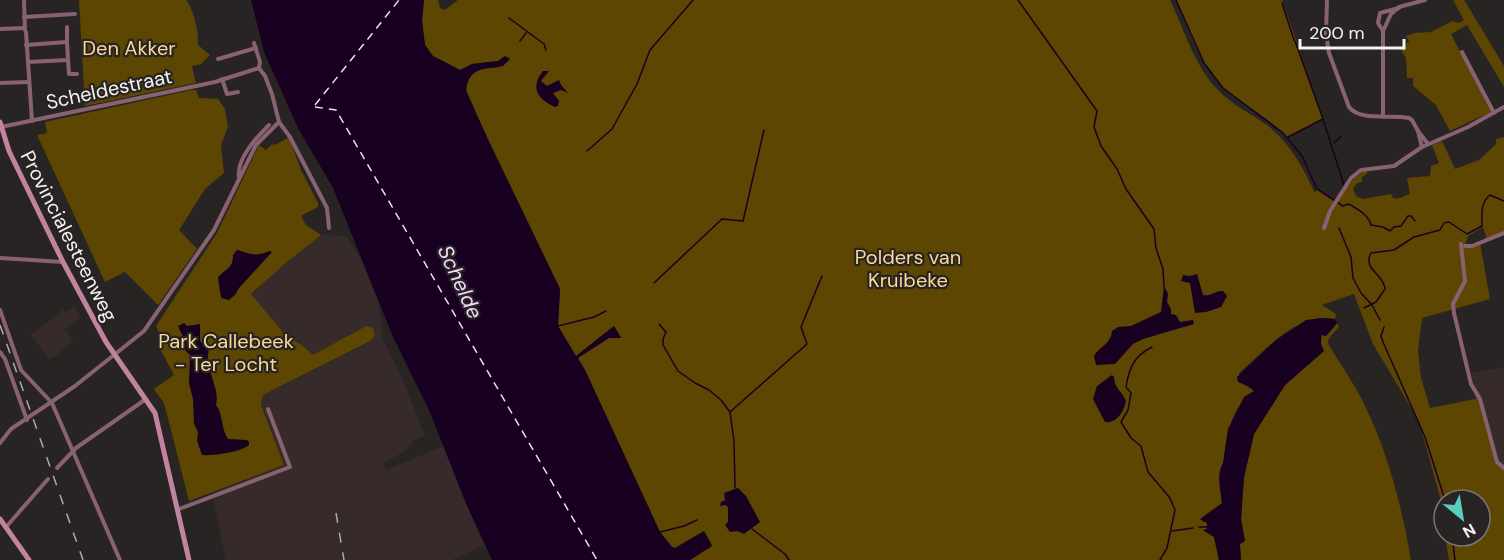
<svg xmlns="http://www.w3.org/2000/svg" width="1504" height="560" viewBox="0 0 1504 560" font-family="'DM Sans',sans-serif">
  <rect width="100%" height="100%" fill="#282424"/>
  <g fill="#362b2a">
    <polygon points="321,235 347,236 362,262 379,304 383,339 404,382 425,436 413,441 404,452 383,463 386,470 444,446 486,544 452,560 226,560 212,493 284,465 261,405 263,395 373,340 366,326 313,355 302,345 287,337 251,294 287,262"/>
    <polygon points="75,306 80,318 64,329 74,341 50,360 31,335 64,309 66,312"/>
    <polygon points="1504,367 1504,466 1498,461 1481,398 1476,400 1471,386 1474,384 1471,373"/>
  </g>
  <g fill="#5d4601">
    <path d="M79 0H186C194 10 199 32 198 45L210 55 201 64 192 66 196 83 85 106Z"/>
    <path d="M424 0H438L440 8 445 10 458 0H1170C1184 29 1195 67 1218 90 1232 105 1250 113 1267 125 1290 143 1303 167 1315 193L1317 189 1337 202 1354 178 1365 170 1368 173 1362 177V182L1357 183 1353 189 1356 196 1363 199 1391 194 1393 198C1400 200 1405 195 1410 194L1407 178 1430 176 1431 166 1439 163 1432 145 1442 141 1455 169 1479 160 1496 144V139L1504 137V233L1487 240 1483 227 1468 236 1465 245 1480 243 1490 299 1422 318 1418 351 1421 378 1430 408 1481 398 1498 461 1504 466V560H1449L1445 536H1480V500H1444V526L1440 497 1419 421 1373 344 1354 294 1322 305 1336 314 1335 319C1295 313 1266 350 1239 373L1241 383 1255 391C1230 406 1227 437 1223 464 1216 474 1221 491 1222 503L1201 521 1207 523V529L1204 531 1214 537 1219 560H690L712 545 704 531 675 548 672 547 660 532 585 370 577 358 609 338 621 337 614 326 576 356 558 326 560 289 467 95C463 75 479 67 496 68L505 56 498 61 472 64 460 70 433 56 425 45 422 21Z"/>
    <path d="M1176 0H1282L1323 119 1287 138C1270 117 1244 107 1225 89 1200 66 1189 30 1176 0Z"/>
    <polygon points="1453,0 1464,0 1504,66 1504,87 1467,25 1451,34 1491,112 1450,131 1436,105 1413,86 1413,78 1407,78 1406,58 1401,50 1409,41 1406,36 1414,33 1431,32 1452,21 1459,23 1464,20"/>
    <polygon points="192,90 196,90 199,98 218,99 225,109 228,127 221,145 224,173 205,189 179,230 197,249 158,305 125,272 105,282 37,135 47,133 45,122"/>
    <polygon points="289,137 301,170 318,203 318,207 301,216 306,225 321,235 287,262 251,294 287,337 302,345 313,355 366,326 373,328 375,334 372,340 263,395 261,405 284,465 189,501 164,403 154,389 174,375 159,347 164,342 156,326 217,233 259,145 266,150 272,144 275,145"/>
    <path d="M1337 323 1339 327 1329 338 1328 343C1340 365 1356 385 1366 408 1389 456 1402 508 1411 560H1241L1240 544 1245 541 1241 519 1244 477 1254 434 1285 385 1324 351 1321 344 1322 335 1330 332Z"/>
  </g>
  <g fill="#180020">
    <path d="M251 0H424L422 21 425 45 433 56 460 70 472 64 498 61 505 56 510 59 503 66C484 70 470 65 466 90L489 142 560 289 558 326 576 356 614 326 621 338H609L578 358 585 370 660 532 672 547 675 548 704 531 712 546 690 560H492L467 506 429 410 393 337 333 188 298 128 264 52Z"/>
    <path d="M543 71H549L541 81 547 86 559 80 561 85 568 93 561 90 553 93 559 101 558 106 555 107C537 99 530 87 543 71Z"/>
    <path d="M237 250C252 254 254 257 270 251L272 252 239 288 235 295 229 300 221 298 218 278C225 268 233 270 233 255Z"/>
    <path d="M1197 274 1203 295C1210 297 1216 290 1223 291L1227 296 1221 307 1206 312 1195 313 1190 283 1181 281 1183 275 1190 276Z"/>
    <path d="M1164 286 1168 294 1167 302 1171 309V314L1176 315 1180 322 1193 320 1194 324 1143 339 1133 344 1115 364 1096 365 1094 356C1100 346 1111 344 1112 331L1118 327 1131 326 1161 312Z"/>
    <path d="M1321 318 1335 319 1337 323 1326 336 1321 335V344L1324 351 1285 385 1254 434 1244 477 1241 519 1245 541 1240 544 1241 560H1219L1214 537 1203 530 1207 529V523L1200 519 1222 503C1221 491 1216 474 1223 463L1228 429 1244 397 1254 391 1248 386 1238 382 1237 377 1276 340 1306 320Z"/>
    <path d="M184 323 187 326 200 324V341L209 349C208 354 207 359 208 363 210 376 220 393 216 405 223 413 221 429 228 439L247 440 249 442V445C241 452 213 456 202 455L197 441 198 432 194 424 193 399 189 383 190 355C185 350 181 346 184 339L178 326Z"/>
    <path d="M1112 375 1114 377C1114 388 1122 391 1126 401 1124 411 1117 424 1105 422L1093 399 1097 386Z"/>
    <polygon points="738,488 746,496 760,522 744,534 737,531 730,532 725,525 728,522 728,507 725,505 720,506 721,502 725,500 724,493"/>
  </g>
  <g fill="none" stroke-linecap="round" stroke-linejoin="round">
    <g stroke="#180020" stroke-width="1.5">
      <polyline points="1018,0 1097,111 1094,127 1101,146 1117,169 1126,189 1154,229 1156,248 1163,269 1164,287"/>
      <path d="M1176 0 1204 63 1213 75 1223 88 1283 133 1302 156 1317 189 1343 206 1349 204C1358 210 1368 214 1371 225L1383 227 1390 231 1394 227 1401 226 1408 216H1411L1415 221"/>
      <polyline points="1282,3 1294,40"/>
      <polyline points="509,18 544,44 546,50"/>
      <polyline points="520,41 526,33"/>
      <polyline points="1295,41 1323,119"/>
      <polyline points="1288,137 1323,119 1344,185"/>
      <polyline points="1334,143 1341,136"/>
      <polyline points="587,151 612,129 637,84 650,50 693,0"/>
      <polyline points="1339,228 1351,257 1353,278 1361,293 1372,305 1380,320"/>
      <polyline points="654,283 722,219 743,221 764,130"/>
      <path d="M1364 308 1376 302 1385 289C1384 274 1362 269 1371 253L1394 250 1414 237 1440 230 1444 223 1449 222 1467 234 1482 226C1482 215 1480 203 1490 195L1504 201"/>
      <polyline points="659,324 666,332 663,339 663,345 678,371 695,383 709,390 721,400 730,412 734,441 735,488"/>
      <polyline points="558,326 594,317 606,311"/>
      <polyline points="1384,327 1381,336 1383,342 1425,437 1445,500"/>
      <path d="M1152 347C1134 356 1129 368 1126 387L1131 393 1128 410 1121 422 1131 438 1141 446 1148 472 1170 498 1175 510 1167 548 1160 560"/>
      <polyline points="730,412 807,344 801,327 822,276"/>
      <polyline points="1199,527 1208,527"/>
      <polyline points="752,529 785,554 789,560"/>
      <polyline points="1172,531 1193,528"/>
      <polyline points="660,532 684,526 697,520"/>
      <polyline points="1452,536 1455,560"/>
    </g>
    <g stroke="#f4d7fe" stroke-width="1.5" stroke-dasharray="8 6" stroke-linecap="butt">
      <polyline points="315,105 399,0"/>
      <polyline points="315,107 336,110 597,560"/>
    </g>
    <g stroke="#886173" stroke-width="4">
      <polyline points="24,0 25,30"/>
      <path d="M1327 0 1326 34 1329 53 1349 107C1361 122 1391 114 1409 118L1412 120 1418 131"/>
      <polyline points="24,17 75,14"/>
      <polyline points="67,27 67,42"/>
      <polyline points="0,29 25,28"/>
      <polyline points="1383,31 1378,23 1380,13 1399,8"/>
      <polyline points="26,32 32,121"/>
      <polyline points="254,43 260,62 259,68"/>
      <polyline points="26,45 67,42 68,60 28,62"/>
      <polyline points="1462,52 1494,113"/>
      <polyline points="218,59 256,48"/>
      <polyline points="68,60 69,74 77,74"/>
      <polyline points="259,68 265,76 272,94 279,122 290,137 327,208 329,228"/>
      <polyline points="222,79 227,94 238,92"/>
      <polyline points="0,83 29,82"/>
      <polyline points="1383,115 1383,31 1391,14 1399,7 1425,0"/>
      <polyline points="1,127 215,82 259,68"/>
      <polyline points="1422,147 1418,131 1428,144"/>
      <path d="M239 178C236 159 256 138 269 125"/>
      <polyline points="1324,228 1330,211 1351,178 1361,170 1394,166 1422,147 1468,127 1504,107"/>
      <polyline points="1461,244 1465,281 1453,304 1454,313 1471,384 1480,399 1497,462 1504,468"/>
      <polyline points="1465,246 1472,246 1504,233"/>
      <polyline points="0,258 63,262"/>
      <polyline points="0,310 21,370 52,403 120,560"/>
      <polyline points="0,352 5,359 27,420"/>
      <polyline points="0,443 11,429 75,386 144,331 214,230 256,145 279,122"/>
      <polyline points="57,468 76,448 146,399"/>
      <polyline points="179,509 290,467 268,409"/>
      <polyline points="6,527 48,479"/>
    </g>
    <g stroke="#c183a0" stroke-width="5">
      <polyline points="0,122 9,151 63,262 106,342 155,413 189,560"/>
      <polyline points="0,519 29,560"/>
    </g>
    <g stroke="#aeabab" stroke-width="1.5" stroke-dasharray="10 10" stroke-linecap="butt">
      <polyline points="0,325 83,560"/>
      <polyline points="336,513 344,560"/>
    </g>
  </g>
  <g text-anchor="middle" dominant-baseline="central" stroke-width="4.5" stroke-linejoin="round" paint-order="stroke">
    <g font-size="20" fill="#f9da96" stroke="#282424">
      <text x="129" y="48">Den Akker</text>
      <text x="908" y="257">Polders van<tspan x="908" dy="23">Kruibeke</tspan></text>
      <text x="226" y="341">Park Callebeek<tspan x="226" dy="23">- Ter Locht</tspan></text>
    </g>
    <g font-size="20" fill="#f5f2f2" stroke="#282424">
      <text transform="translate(109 89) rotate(-12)">Scheldestraat</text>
      <text transform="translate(69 236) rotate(63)">Provincialesteenweg</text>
    </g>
    <g font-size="21" font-style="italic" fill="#f4d7fe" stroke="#282424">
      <text transform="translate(460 282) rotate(65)">Schelde</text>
    </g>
  </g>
  <g transform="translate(1462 518) rotate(150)"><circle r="28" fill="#282424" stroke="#7a7676" stroke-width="1.5"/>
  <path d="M0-4.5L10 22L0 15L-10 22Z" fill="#59cebf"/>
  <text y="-9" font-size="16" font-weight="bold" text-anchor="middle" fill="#f5f2f2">N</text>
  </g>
  <path d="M1300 39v9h104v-9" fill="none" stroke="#f5f2f2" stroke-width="3"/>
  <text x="1309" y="39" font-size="18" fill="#f5f2f2" stroke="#282424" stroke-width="4.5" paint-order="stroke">200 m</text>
</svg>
